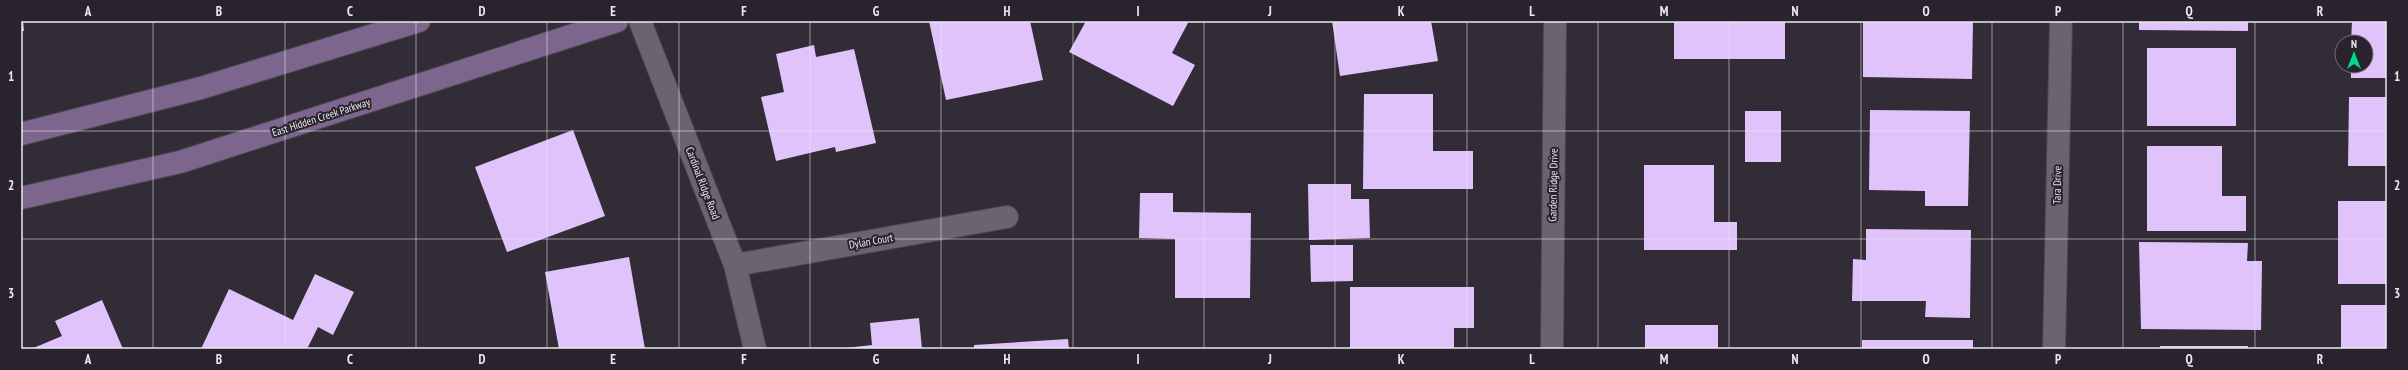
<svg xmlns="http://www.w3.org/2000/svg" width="2408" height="370" viewBox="0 0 2408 370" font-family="'PT Sans Narrow',sans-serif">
  <rect width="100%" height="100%" fill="#322c37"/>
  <g fill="#e1c3fb">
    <polygon points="21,21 23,21 24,31 21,31"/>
    <polygon points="929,21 1030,21 1043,80 946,100"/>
    <polygon points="1086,21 1189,21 1172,53 1195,65 1173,106 1069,52"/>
    <polygon points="1332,21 1431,21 1438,61 1340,76"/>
    <rect x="1674" y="21" width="111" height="38"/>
    <polygon points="1863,21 1973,21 1972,79 1863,77"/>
    <polygon points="2139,21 2248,21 2248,31 2139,30"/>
    <polygon points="2352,21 2387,21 2387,78 2351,78 2351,66 2366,66 2366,42 2351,42"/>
    <polygon points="814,45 816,57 854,49 876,143 836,152 835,147 776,161 761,97 784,92 776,54"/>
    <rect x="2147" y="48" width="89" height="78"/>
    <polygon points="1364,94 1433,94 1433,151 1473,151 1473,189 1363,189"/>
    <polygon points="2349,97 2387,97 2387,166 2348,166"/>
    <polygon points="1870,110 1970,111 1968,206 1925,206 1925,191 1869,190"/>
    <rect x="1745" y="111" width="36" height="51"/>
    <polygon points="573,130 605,216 507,252 475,167"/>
    <polygon points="2147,146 2222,146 2222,196 2246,196 2246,231 2147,231"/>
    <polygon points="1644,165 1714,165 1714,222 1737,222 1737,250 1644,250"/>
    <polygon points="1308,184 1351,184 1351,199 1369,199 1370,238 1309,240"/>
    <polygon points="1140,193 1173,193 1173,212 1251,213 1250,298 1175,298 1175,239 1139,238"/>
    <rect x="2338" y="201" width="49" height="83"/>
    <polygon points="1866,229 1971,230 1970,318 1925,317 1926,301 1852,301 1853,259 1866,260"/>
    <polygon points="2139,242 2248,243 2247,261 2262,261 2261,330 2141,329"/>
    <polygon points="1310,245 1353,245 1353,281 1311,282"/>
    <polygon points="629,257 645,349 559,349 545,272"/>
    <polygon points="315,274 354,292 333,335 318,327 307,349 201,349 229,289 293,320"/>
    <polygon points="1350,287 1474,287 1474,328 1454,328 1454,349 1350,349"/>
    <polygon points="102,300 123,349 31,349 62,336 55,321"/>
    <rect x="2341" y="305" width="46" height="44"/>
    <polygon points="919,318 922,349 837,349 872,345 870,323"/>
    <rect x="1645" y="325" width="73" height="24"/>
    <polygon points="1068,339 1069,349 974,349 974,345"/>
    <rect x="1862" y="340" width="111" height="9"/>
    <rect x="2160" y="346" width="88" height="3"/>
  </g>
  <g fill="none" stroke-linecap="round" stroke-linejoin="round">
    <defs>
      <g id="street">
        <polyline points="640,21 735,265 755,349"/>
        <polyline points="735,265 1007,217"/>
        <polyline points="1552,349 1555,21"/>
        <polyline points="2054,349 2061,21"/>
      </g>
      <g id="secondary">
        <polyline points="21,134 201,88 419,21"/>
        <polyline points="21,198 180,162 617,21"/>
      </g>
    </defs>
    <use href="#street" stroke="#4c4850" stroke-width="24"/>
    <use href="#secondary" stroke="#4c4850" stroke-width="24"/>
    <use href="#street" stroke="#6a6470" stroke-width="22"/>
    <use href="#secondary" stroke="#7d668e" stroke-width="22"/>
  </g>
  <path fill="none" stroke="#ece9f0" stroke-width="1" stroke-opacity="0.55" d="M153 21V349M285 21V349M416 21V349M547 21V349M679 21V349M810 21V349M941 21V349M1073 21V349M1204 21V349M1335 21V349M1467 21V349M1598 21V349M1729 21V349M1861 21V349M1992 21V349M2123 21V349M2255 21V349M21 131H2387M21 239H2387"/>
  <g text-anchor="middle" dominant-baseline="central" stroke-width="4" stroke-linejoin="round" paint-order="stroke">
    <g font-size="11" fill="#ece9f0" stroke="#28232d">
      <text transform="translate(321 117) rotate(-18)">East Hidden Creek Parkway</text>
      <text transform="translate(703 183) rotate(69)">Cardinal Ridge Road</text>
      <text transform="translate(1553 185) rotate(-89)">Garden Ridge Drive</text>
      <text transform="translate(2057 185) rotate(-89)">Tara Drive</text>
      <text transform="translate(871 241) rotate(-10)">Dylan Court</text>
    </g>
  </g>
  <rect width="2408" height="370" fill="none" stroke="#28232d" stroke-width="44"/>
  <g transform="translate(2354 54)"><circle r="19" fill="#28232d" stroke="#76727b"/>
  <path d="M0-3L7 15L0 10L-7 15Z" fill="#00d98c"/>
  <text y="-6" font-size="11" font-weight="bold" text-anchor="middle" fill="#ece9f0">N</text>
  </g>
  <rect x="22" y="22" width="2364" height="326" fill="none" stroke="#ece9f0" stroke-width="1.5"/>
  <g font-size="13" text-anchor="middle" font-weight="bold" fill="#ece9f0">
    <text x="88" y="16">A</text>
    <text x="219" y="16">B</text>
    <text x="350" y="16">C</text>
    <text x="482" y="16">D</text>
    <text x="613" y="16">E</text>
    <text x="744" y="16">F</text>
    <text x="876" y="16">G</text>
    <text x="1007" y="16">H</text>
    <text x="1138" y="16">I</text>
    <text x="1270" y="16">J</text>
    <text x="1401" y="16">K</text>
    <text x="1532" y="16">L</text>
    <text x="1664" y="16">M</text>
    <text x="1795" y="16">N</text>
    <text x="1926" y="16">O</text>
    <text x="2058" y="16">P</text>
    <text x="2189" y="16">Q</text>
    <text x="2320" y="16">R</text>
    <text x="11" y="81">1</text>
    <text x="2397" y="81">1</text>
    <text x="11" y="190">2</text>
    <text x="2397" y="190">2</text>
    <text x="11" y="298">3</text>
    <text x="2397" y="298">3</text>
    <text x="88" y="364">A</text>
    <text x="219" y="364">B</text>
    <text x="350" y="364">C</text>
    <text x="482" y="364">D</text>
    <text x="613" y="364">E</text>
    <text x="744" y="364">F</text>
    <text x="876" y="364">G</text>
    <text x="1007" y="364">H</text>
    <text x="1138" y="364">I</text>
    <text x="1270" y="364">J</text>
    <text x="1401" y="364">K</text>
    <text x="1532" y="364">L</text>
    <text x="1664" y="364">M</text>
    <text x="1795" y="364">N</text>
    <text x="1926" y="364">O</text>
    <text x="2058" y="364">P</text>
    <text x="2189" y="364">Q</text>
    <text x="2320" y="364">R</text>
  </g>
</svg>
